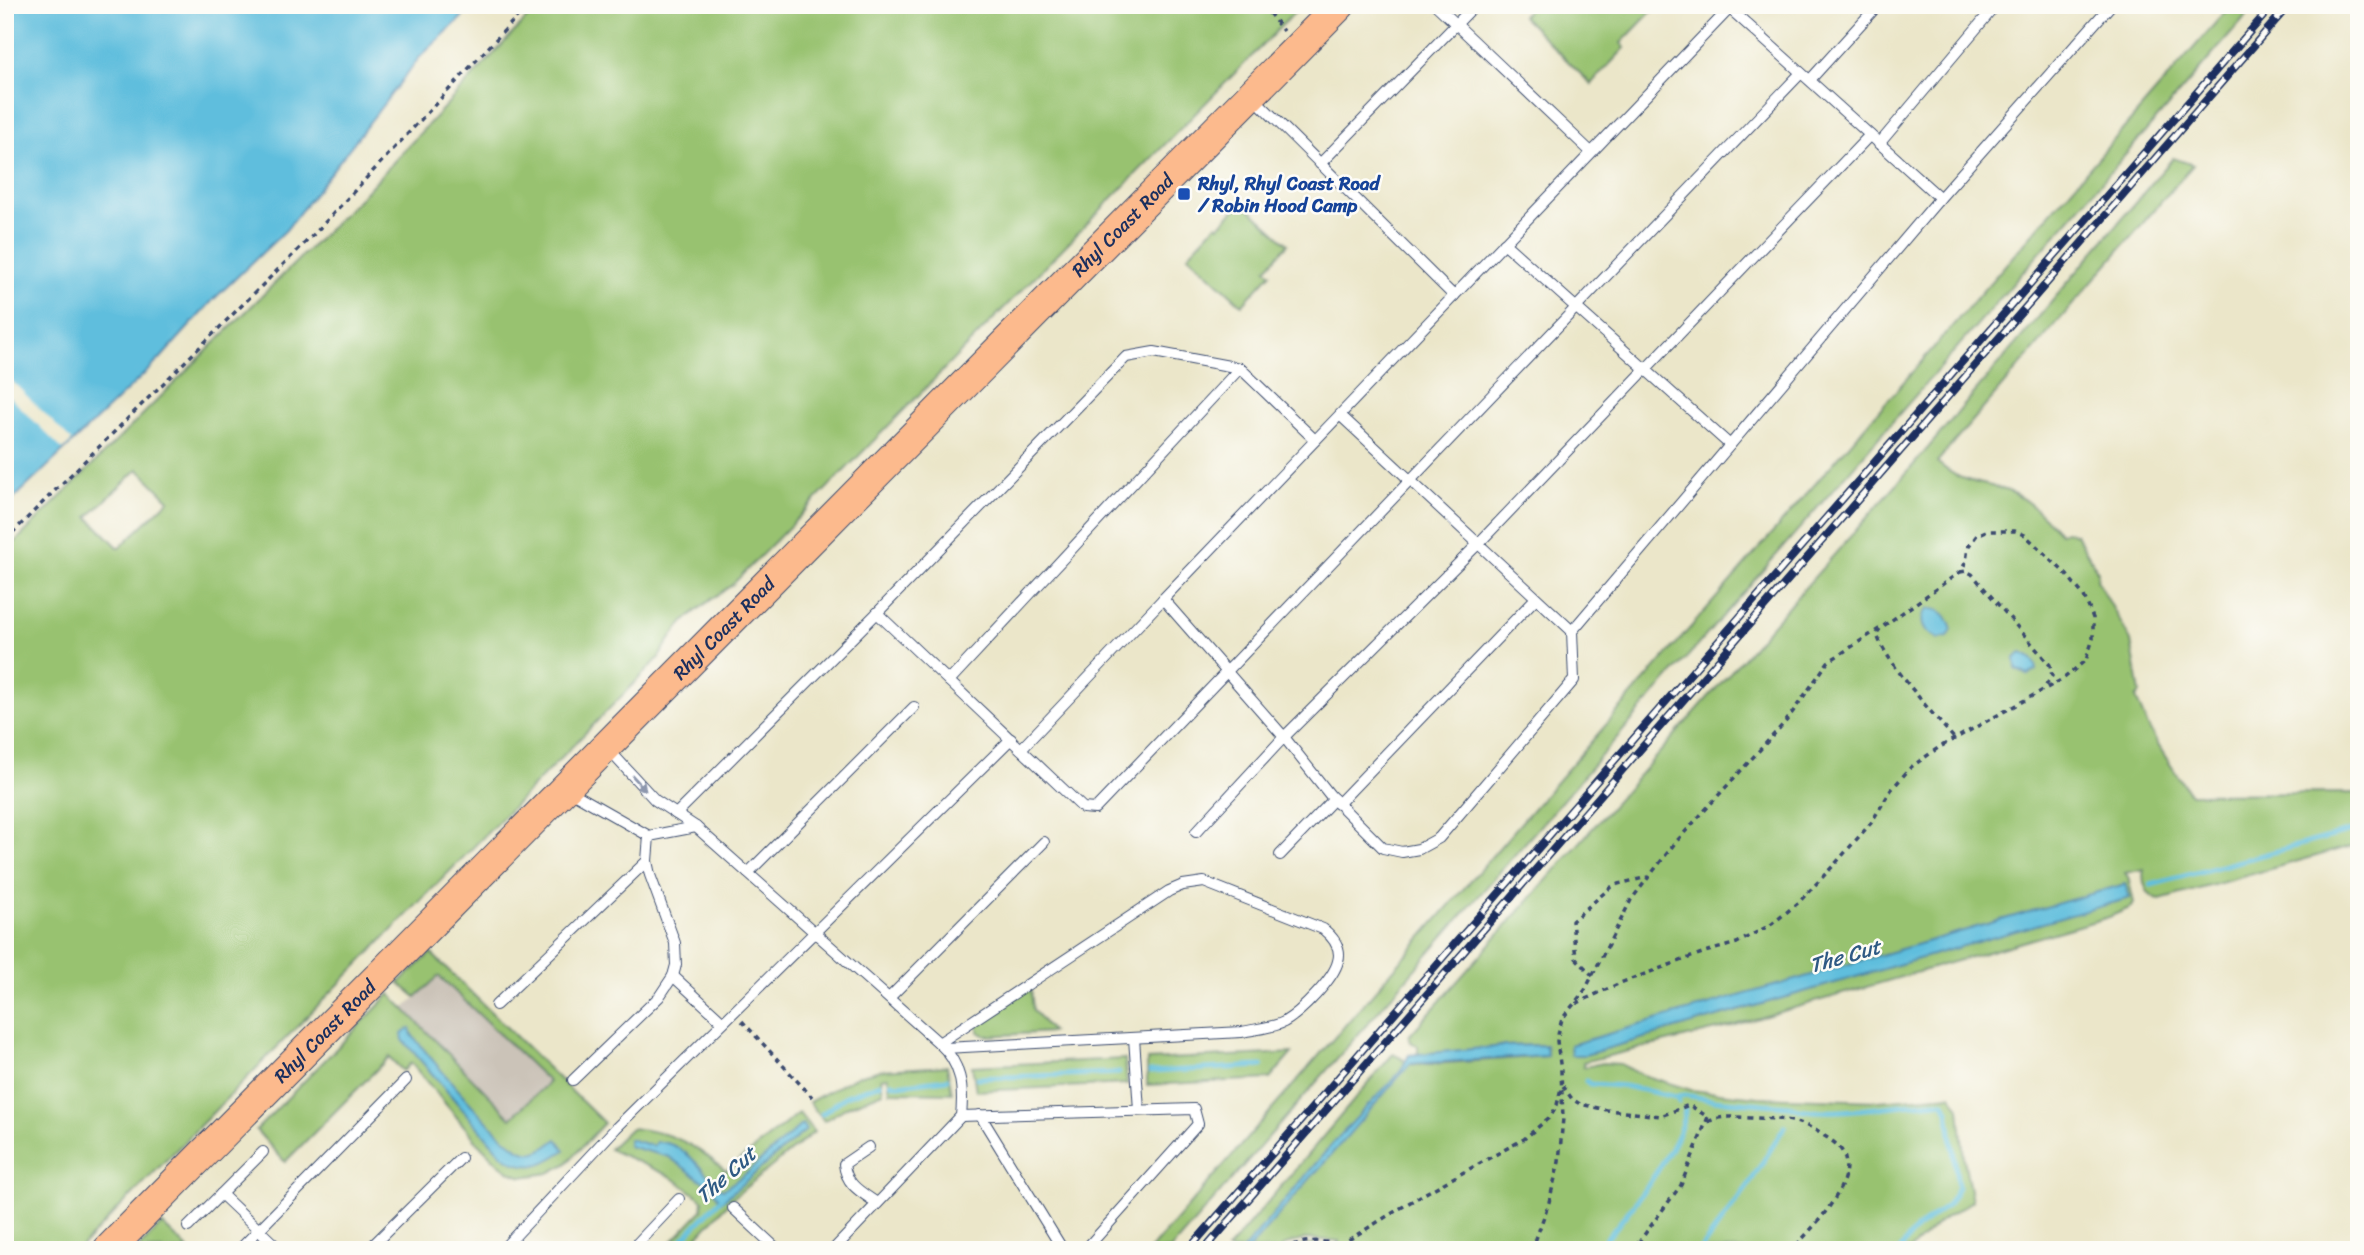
<svg xmlns="http://www.w3.org/2000/svg" width="2364" height="1255" viewBox="0 0 2364 1255" font-family="Sriracha,sans-serif">
  <rect width="100%" height="100%" fill="#fdfcf7"/>
  <filter id="ink" filterUnits="userSpaceOnUse"><feTurbulence type="fractalNoise" baseFrequency=".0143" numOctaves="2"/><feDisplacementMap in="SourceGraphic" scale="14" xChannelSelector="R" yChannelSelector="G"/><feConvolveMatrix kernelMatrix="1 2 1 2 8 2 1 2 1" color-interpolation-filters="sRGB"/></filter>
  <filter id="wash" filterUnits="userSpaceOnUse"><feTurbulence type="fractalNoise" baseFrequency=".00686" numOctaves="4" result="noise"/><feDisplacementMap in="SourceGraphic" scale="28" xChannelSelector="R" yChannelSelector="G"/><feGaussianBlur stdDeviation="1.57" result="paint"/><feColorMatrix in="noise" values="0 0 0 0 0 0 0 0 0 0 0 0 0 0 0 0 0 1.4 0 .05"/><feComposite in="paint" operator="in"/></filter>
  <g filter="url(#wash)">
    <rect width="100%" height="100%" fill="#ebe6c9"/>
    <polygon fill="#cbc3b8" points="439,976 549,1081 511,1118 404,1009"/>
    <g fill="#98c26f" stroke="#5a7866" stroke-width="2" fill-rule="evenodd">
      <path d="M539 5H1302L732 585C695 611 680 619 658 659L78 1250H5V552L360 198ZM138 469 169 500 119 548 88 517Z"/>
      <polygon points="1533,5 1658,5 1621,43 1625,48 1591,84 1522,16"/>
      <polygon points="2231,5 2256,5 1170,1250 1150,1250"/>
      <path d="M2173 158 2193 165 1937 462C1964 486 1978 480 2008 491 2029 499 2045 518 2060 533L2066 531 2076 534 2098 572 2097 580 2131 641 2140 693 2136 697C2147 732 2170 764 2190 794L2359 793V844L2160 900C2147 898 2141 882 2144 869L2125 873 2128 877 2134 903 2132 907 2109 917 1721 1029 1583 1062 1584 1067 1603 1063 1620 1064 1640 1074 1691 1090 1758 1097 1878 1101 1951 1095 1959 1108 1964 1159 1972 1201 1939 1222 1910 1250H1289C1307 1242 1319 1245 1338 1248L1339 1241 1305 1239 1283 1246 1280 1250H1227L1393 1054 1403 1059 1406 1063 1418 1065 1547 1056 1546 1045 1504 1046 1415 1056 1418 1052V1046L1411 1042 1409 1036 1917 461Z"/>
      <polygon points="1242,202 1288,244 1266,269 1271,273 1242,305 1188,255 1217,224 1219,226"/>
      <polygon points="431,953 604,1123 566,1164 549,1173 522,1177 510,1172 499,1164 481,1146 411,1063 403,1071 389,1057 285,1162 256,1130 390,994 511,1118 549,1082 439,976 416,997 399,983"/>
      <polygon points="1031,988 1033,1010 1052,1032 986,1036 979,1032 977,1024 979,1021"/>
      <polygon points="1292,1053 1270,1079 1147,1085 1147,1060"/>
      <polygon points="1125,1059 1127,1084 976,1091 972,1066"/>
      <polygon points="947,1066 952,1093 890,1092 888,1077 881,1078 883,1092 847,1107 824,1121 809,1102 857,1076 881,1070"/>
      <path d="M799 1113 814 1132 734 1197 685 1250H664L702 1210 703 1200 670 1176 609 1149 631 1128C673 1132 694 1144 726 1171Z"/>
      <polygon points="162,1224 189,1250 137,1250"/>
    </g>
    <g fill="#5ebedd" stroke="#3c769e" stroke-width="2">
      <polygon points="5,5 475,5 420,57 286,230 213,300 160,359 5,507"/>
      <path d="M1929 609C1943 608 1948 618 1952 630L1948 637 1938 639 1926 631C1921 624 1920 614 1929 609Z"/>
      <path d="M2022 653C2031 657 2036 661 2037 670L2028 675 2016 669 2015 658Z"/>
      <polygon points="2125,884 2130,898 1585,1055 1571,1055 1570,1045"/>
      <path d="M410 1028 412 1035C431 1058 500 1143 523 1151 537 1156 547 1147 557 1139L565 1150C542 1166 527 1173 502 1155L403 1040 402 1034Z"/>
      <polygon points="1546,1045 1547,1056 1410,1064 1248,1250 1243,1250 1333,1143 1400,1072 1409,1055 1504,1046"/>
      <path d="M802 1124 806 1130 721 1202 712 1188 669 1157 628 1146 629 1139 653 1146 656 1142C682 1140 702 1170 719 1188L724 1189 748 1172Z"/>
    </g>
    <polygon fill="#ebe6c9" points="5,374 72,441 63,450 5,392"/>
    <g fill="none" stroke-linecap="round" stroke-linejoin="round">
      <g stroke="#5ebedd" stroke-width="5">
        <polyline points="2151,885 2359,829"/>
        <polyline points="1150,1072 1262,1066"/>
        <polyline points="977,1078 1119,1073"/>
        <polyline points="1586,1081 1590,1084 1624,1086 1676,1097 1679,1102"/>
        <polyline points="891,1083 898,1085 947,1079"/>
        <path d="M1676 1097 1685 1095 1713 1100 1789 1106C1823 1120 1903 1102 1944 1102L1948 1111 1958 1187 1947 1206 1916 1229 1900 1250"/>
        <polyline points="822,1114 846,1096 880,1084"/>
        <polyline points="672,1250 722,1198"/>
        <path d="M1597 1250C1622 1221 1682 1147 1685 1110"/>
        <polyline points="1700,1250 1748,1186 1785,1126"/>
      </g>
    </g>
  </g>
  <g filter="url(#ink)">
    <g fill="none" stroke-linecap="round" stroke-linejoin="round">
      <defs>
        <g id="lane">
          <polyline points="1436,5 1591,152"/>
          <polyline points="1733,5 1163,599 1284,737 1330,795 1383,848 1402,852 1419,849 1439,838 1574,680 1572,631 1940,198 2111,5"/>
          <polyline points="1727,6 1940,198"/>
          <polyline points="1810,80 1878,5"/>
          <polyline points="1254,98 1454,296"/>
          <polyline points="1879,144 1996,5"/>
          <polyline points="1320,164 1475,5"/>
          <polyline points="1504,243 1730,445"/>
          <polyline points="1340,415 1572,631"/>
          <polyline points="877,613 1083,808 1095,809 1801,73"/>
          <polyline points="949,681 1240,368"/>
          <path d="M608 749 655 800 696 827 939 1043C961 1063 964 1087 961 1116L833 1250"/>
          <polyline points="1021,749 1163,599"/>
          <polyline points="568,790 649,836 696,827"/>
          <polyline points="1338,804 1536,598"/>
          <polyline points="676,814 877,613 1126,357 1154,352 1240,368 1315,440"/>
          <polyline points="1196,832 1284,737 1478,544 1870,135"/>
          <polyline points="1280,855 1334,799"/>
          <polyline points="748,873 914,707"/>
          <polyline points="673,976 723,1022"/>
          <polyline points="889,998 1044,842"/>
          <polyline points="496,1005 647,861"/>
          <polyline points="1134,1038 1139,1110"/>
          <path d="M939 1043 1169 891 1183 885 1204 882 1323 929C1333 937 1342 948 1338 961 1334 979 1300 1013 1284 1022 1272 1028 1255 1029 1242 1032L945 1048"/>
          <polyline points="573,1080 659,997 673,976 676,965 675,943 650,875 647,861 649,836"/>
          <polyline points="980,1115 1063,1250"/>
          <polyline points="961,1116 1194,1109 1198,1124 1085,1250"/>
          <path d="M869 1147 844 1164C846 1185 861 1192 877 1203"/>
          <polyline points="221,1194 280,1250"/>
          <polyline points="733,1208 778,1250"/>
          <polyline points="188,1227 263,1152"/>
          <polyline points="239,1250 406,1080"/>
          <polyline points="368,1250 461,1158"/>
          <polyline points="502,1250 616,1128 1011,739"/>
          <polyline points="631,1250 679,1199"/>
        </g>
        <g id="primary">
          <path id="s1" d="M108 1250 1340 5"/>
        </g>
      </defs>
      <use href="#lane" stroke="#3a4a6e" stroke-width="12"/>
      <use href="#primary" stroke="#3a4a6e" stroke-width="32"/>
      <g stroke="#3a4a6e" stroke-width="3.5" stroke-dasharray="5 5" stroke-linecap="butt">
        <polyline points="1263,5 1283,31"/>
        <polyline points="5,540 316,232 528,5"/>
        <polyline points="1960,572 1966,571 1972,574 2050,665 2052,676 2045,687"/>
        <path d="M1880 629 1877 633C1880 655 1937 719 1954 738"/>
        <polyline points="1593,976 1576,958 1572,921 1611,887 1618,884 1648,877"/>
        <polyline points="742,1021 812,1097"/>
        <polyline points="1563,1086 1572,1099 1580,1104 1607,1110 1661,1116 1689,1105 1708,1117 1681,1185 1633,1250"/>
        <path d="M1708 1122C1721 1114 1742 1118 1756 1118 1785 1119 1799 1119 1823 1135 1831 1140 1839 1145 1843 1153 1858 1184 1811 1229 1792 1250"/>
        <polyline points="1340,1245 1422,1195 1524,1139 1551,1116 1557,1105 1561,1088"/>
        <path d="M1284 1250C1304 1237 1331 1240 1352 1250"/>
        <polyline points="1532,1250 1549,1202 1559,1162 1563,1118 1561,1071 1557,1041 1559,1030 1562,1019 1585,990 1631,900 1675,843 1787,720 1828,662 1882,627 1960,572 1966,562 1968,547 1977,535 1986,531 2015,531 2025,535 2067,575 2084,596 2093,618 2093,639 2086,660 2063,679 1938,748 1911,767 1891,790 1871,823 1834,865 1798,903 1772,924 1737,943 1705,952 1620,983 1573,1005"/>
      </g>
      <use href="#lane" stroke="#fff" stroke-width="10"/>
      <use href="#primary" stroke="#fcba8d" stroke-width="30"/>
      <defs>
        <g id="rail">
          <polyline points="1188,1250 2273,5"/>
          <polyline points="1204,1250 2289,5"/>
        </g>
      </defs>
      <use href="#rail" stroke="#1b2f5e" stroke-width="8"/>
      <use href="#rail" stroke="#fdfcf7" stroke-width="5" stroke-dasharray="16" stroke-linecap="butt"/>
    </g>
    <defs><path id="oneway-solid" d="M-6-.8H1V-3.2L6.5 0L1 3.2V.8H-6Z" transform="scale(1.75)"/></defs>
    <use fill="#8d97ae" href="#oneway-solid" transform="translate(639 783) rotate(48)"/>
  </g>
  <rect fill="#1a4fb4" stroke="#fdfcf7" stroke-width="2.5" x="1177" y="187" width="14" height="14" rx="3.5"/>
  <g text-anchor="middle" dominant-baseline="central" stroke-width="5" stroke-linejoin="round" paint-order="stroke">
    <g font-size="19" font-weight="bold" fill="#164399" stroke="#fdfcf7" text-anchor="start">
      <text x="1198" y="183">Rhyl, Rhyl Coast Road<tspan x="1198" dy="22">/ Robin Hood Camp</tspan></text>
    </g>
    <g font-size="19" fill="#1b2f5e" stroke="#fdfcf7">
      <text stroke="none"><textPath href="#s1" startOffset="1442">Rhyl Coast Road</textPath></text>
      <text stroke="none"><textPath href="#s1" startOffset="875">Rhyl Coast Road</textPath></text>
      <text stroke="none"><textPath href="#s1" startOffset="308">Rhyl Coast Road</textPath></text>
    </g>
    <g font-size="21" font-style="italic" fill="#2f5a84" stroke="#fdfcf7">
      <text transform="translate(1845 956) rotate(-16)">The Cut</text>
      <text transform="translate(726 1175) rotate(-42)">The Cut</text>
    </g>
  </g>
  <rect width="2364" height="1255" fill="none" stroke="#fdfcf7" stroke-width="28"/>
</svg>
